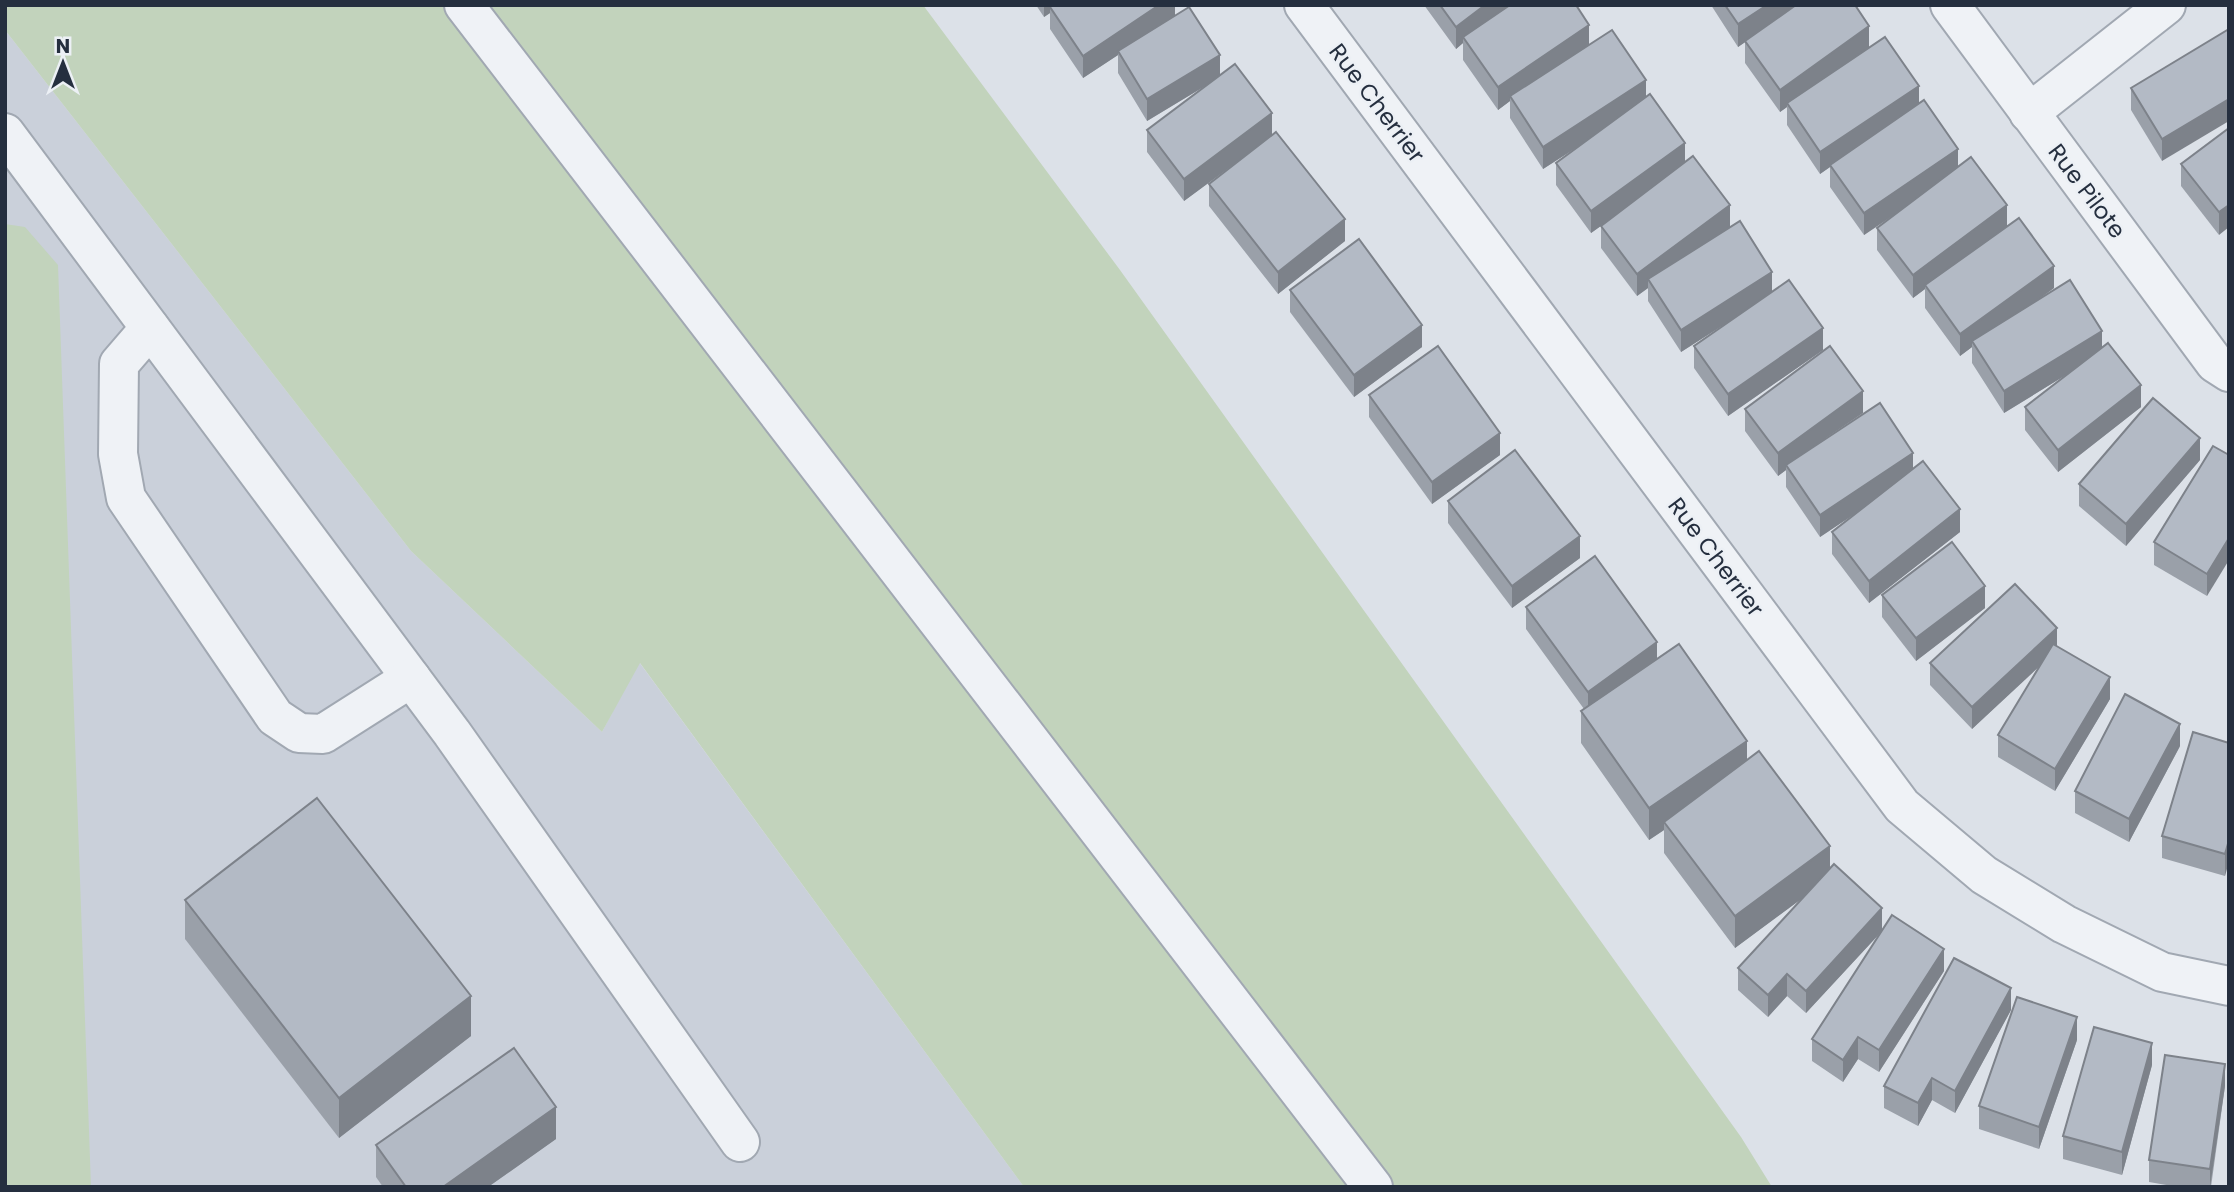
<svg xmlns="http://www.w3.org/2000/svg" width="2234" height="1192" viewBox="0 0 2234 1192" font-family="Poppins,sans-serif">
  <rect width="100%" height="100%" fill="#dce1e8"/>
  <polygon fill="#cad0da" points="5,30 411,551 602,732 639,662 1024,1187 5,1187"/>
  <g fill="#c2d3bc">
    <polygon points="5,5 923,5 1120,270 1741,1137 1772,1187 1024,1187 640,663 602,732 411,551 5,30"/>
    <polygon points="5,224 25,227 58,265 91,1187 5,1187"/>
  </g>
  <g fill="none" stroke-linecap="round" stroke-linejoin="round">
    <defs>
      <g id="minor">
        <polyline points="464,5 1373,1187"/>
        <polyline points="1304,5 1902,806 1984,875 2064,924 2162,972 2229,986"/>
        <polyline points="1950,5 2215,363 2229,372"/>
        <polyline points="2029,113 2166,5"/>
        <polyline points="5,133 452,733 740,1142"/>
        <polyline points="150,328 119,364 118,454 126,498 275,717 299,733 323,734 411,678"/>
      </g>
    </defs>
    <use href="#minor" stroke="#a1a8b2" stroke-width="42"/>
    <use href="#minor" stroke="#eff2f6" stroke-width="38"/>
  </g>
  <g fill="#9aa0a9">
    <polygon points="1036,5 1175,5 1175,15 1220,76 1272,135 1345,241 1278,294 1209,206 1209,184 1261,144 1184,201 1147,152 1147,130 1210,83 1147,121 1118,73 1118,55 1083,78 1050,29 1050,13 1044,17"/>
    <polygon points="1424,5 1576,5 1589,45 1646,97 1685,163 1730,227 1772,292 1823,350 1728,416 1694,368 1694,346 1734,318 1681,352 1648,301 1648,288 1637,296 1601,248 1601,226 1605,223 1591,233 1556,185 1556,163 1577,147 1543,169 1510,118 1510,101 1498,110 1463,60 1463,43 1456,49"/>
    <polygon points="1711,5 1855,5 1869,47 1919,104 1958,167 2007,226 2054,288 2037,301 2102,347 2141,407 2058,472 2025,430 2025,407 2067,374 2004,413 1972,363 1972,347 1960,356 1925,308 1925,289 1913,298 1877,250 1877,228 1897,213 1864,235 1830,187 1830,167 1820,174 1787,125 1787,107 1780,112 1745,63 1745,42 1738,47"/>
    <polygon points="2229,29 2162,161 2131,110 2131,88"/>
    <polygon points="2229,128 2219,235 2181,186 2181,164"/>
    <polygon points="1290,290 1422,347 1354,397 1290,312"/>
    <polygon points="1369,395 1500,455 1432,504 1369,417"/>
    <polygon points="1745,409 1913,469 1960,532 1869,603 1832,554 1832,532 1856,513 1820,537 1786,487 1786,470 1778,476 1745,431"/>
    <polygon points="2229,455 2207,596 2154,565 2154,542"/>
    <polygon points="2200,460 2126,546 2079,506 2079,484"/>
    <polygon points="1448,501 1580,558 1512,608 1448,523"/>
    <polygon points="1882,595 1985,608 1916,661 1882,617"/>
    <polygon points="1526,607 1657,658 1747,760 1830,868 1882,931 1806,1013 1787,996 1768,1017 1738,990 1738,968 1802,898 1735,948 1664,853 1664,830 1649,840 1581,743 1581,711 1584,709 1526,629"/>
    <polygon points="2057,646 2110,699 2055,791 1998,757 1998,735 2040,665 1972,729 1930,685 1930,663"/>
    <polygon points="2229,743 2225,876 2162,858 2162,836"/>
    <polygon points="2180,746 2129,842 2075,813 2075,791"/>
    <polygon points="185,900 471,1036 339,1138 185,939"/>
    <polygon points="1944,971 1879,1072 1858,1059 1843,1082 1812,1061 1812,1039"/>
    <polygon points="2011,1010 1955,1113 1932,1100 1918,1126 1884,1108 1884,1086"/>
    <polygon points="2077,1040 2039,1149 1979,1129 1979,1106"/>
    <polygon points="2152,1065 2122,1175 2063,1159 2063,1136"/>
    <polygon points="2225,1086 2211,1187 2178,1187 2149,1182 2149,1160"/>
    <polygon points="556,1139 488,1187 383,1187 376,1177 376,1145"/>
  </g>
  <g fill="#7d828a">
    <polygon points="1044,5 1060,5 1050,7 1050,13 1044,17"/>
    <polygon points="1159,5 1175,5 1175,17 1118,51 1118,55 1083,78 1083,56"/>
    <polygon points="1485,5 1515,5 1463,37 1463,43 1456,49 1456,27"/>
    <polygon points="1767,5 1800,5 1738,47 1738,24"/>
    <polygon points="1589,25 1589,47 1510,96 1510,101 1498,110 1498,87"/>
    <polygon points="1869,26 1869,48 1787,103 1787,107 1780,112 1780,90"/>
    <polygon points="1220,55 1220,77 1147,121 1147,99"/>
    <polygon points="1646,80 1646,103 1543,169 1543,147"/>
    <polygon points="1919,86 1919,108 1830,165 1830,167 1820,174 1820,152"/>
    <polygon points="2229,99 2229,121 2162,161 2162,139"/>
    <polygon points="1272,113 1272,136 1184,201 1184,179"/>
    <polygon points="1685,143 1685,166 1591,233 1591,211"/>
    <polygon points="1958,149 1958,171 1864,235 1864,213"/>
    <polygon points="1730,205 1730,227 1648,279 1648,288 1637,296 1637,274"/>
    <polygon points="2007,205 2007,227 1925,285 1925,289 1913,298 1913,275"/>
    <polygon points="2229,205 2229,227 2219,235 2219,212"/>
    <polygon points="1345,219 1345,241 1278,294 1278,272"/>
    <polygon points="2054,266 2054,288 1975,345 1972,341 1972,347 1960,356 1960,334"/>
    <polygon points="1772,272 1772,294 1681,352 1681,330"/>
    <polygon points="1422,325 1422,347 1354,397 1354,375"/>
    <polygon points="1823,328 1823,350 1728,416 1728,394"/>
    <polygon points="2102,331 2102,353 2004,413 2004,391"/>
    <polygon points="2141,385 2141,407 2058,472 2058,450"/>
    <polygon points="1863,391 1863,413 1786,465 1786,470 1778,476 1778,453"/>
    <polygon points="1500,433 1500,455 1432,504 1432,482"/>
    <polygon points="2200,438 2200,460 2126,546 2126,524"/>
    <polygon points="1913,453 1913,475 1820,537 1820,515"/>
    <polygon points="1960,509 1960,532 1869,603 1869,581"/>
    <polygon points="1580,536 1580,558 1512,608 1512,586"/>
    <polygon points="2229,538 2229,560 2207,596 2207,574"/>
    <polygon points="1985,586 1985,608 1916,661 1916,638"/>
    <polygon points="2057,628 2057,650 1972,729 1972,707"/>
    <polygon points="1657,642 1657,664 1588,714 1588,692"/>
    <polygon points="2110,677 2110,699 2055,791 2055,769"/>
    <polygon points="2180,724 2180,746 2129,842 2129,819"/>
    <polygon points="1747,741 1747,773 1664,822 1664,830 1649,840 1649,808"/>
    <polygon points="2229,840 2229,862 2225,876 2225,854"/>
    <polygon points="1830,846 1830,878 1735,948 1735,916"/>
    <polygon points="1882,908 1882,931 1806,1013 1806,991"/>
    <polygon points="1944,949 1944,971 1879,1072 1879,1050"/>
    <polygon points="1787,974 1787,996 1768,1017 1768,995"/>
    <polygon points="2011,988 2011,1010 1955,1113 1955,1091"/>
    <polygon points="471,996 471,1036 339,1138 339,1098"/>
    <polygon points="2077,1017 2077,1040 2039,1149 2039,1127"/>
    <polygon points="1858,1037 1858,1059 1843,1082 1843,1060"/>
    <polygon points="2152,1043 2152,1065 2122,1175 2122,1152"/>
    <polygon points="2225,1064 2225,1086 2210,1187 2210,1169"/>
    <polygon points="1932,1078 1932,1100 1918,1126 1918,1103"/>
    <polygon points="556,1107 556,1139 488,1187 443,1187"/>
  </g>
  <g fill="#b3bac5" stroke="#7d828a" stroke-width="2">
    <polygon points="1052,5 1159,5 1083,56 1050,7"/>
    <polygon points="1440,5 1485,5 1456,27"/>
    <polygon points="1510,5 1576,5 1589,25 1498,87 1463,37"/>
    <polygon points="1725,5 1767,5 1738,24"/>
    <polygon points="1796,5 1855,5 1869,26 1780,90 1745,41"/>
    <polygon points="1189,7 1220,55 1147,99 1118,51"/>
    <polygon points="2229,29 2229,99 2162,139 2131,88"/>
    <polygon points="1612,30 1646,80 1543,147 1510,96"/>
    <polygon points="1885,37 1919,86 1820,152 1787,103"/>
    <polygon points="1235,64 1272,113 1184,179 1147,130"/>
    <polygon points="1650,94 1685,143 1591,211 1556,163"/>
    <polygon points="1924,100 1958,149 1864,213 1830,165"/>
    <polygon points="2229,128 2229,205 2219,212 2181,164"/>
    <polygon points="1276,132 1345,219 1278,272 1209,184"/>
    <polygon points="1693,156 1730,205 1637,274 1601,226"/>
    <polygon points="1971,157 2007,205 1913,275 1877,228"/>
    <polygon points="2019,218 2054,266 1960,334 1925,285"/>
    <polygon points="1740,221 1772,272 1681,330 1648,279"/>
    <polygon points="1359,239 1422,325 1354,375 1290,290"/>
    <polygon points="1789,280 1823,328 1728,394 1694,346"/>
    <polygon points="2070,280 2102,331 2004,391 1972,341"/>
    <polygon points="2108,343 2141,385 2058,450 2025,407"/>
    <polygon points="1438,346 1500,433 1432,482 1369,395"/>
    <polygon points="1830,346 1863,391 1778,453 1745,409"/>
    <polygon points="2153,398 2200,438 2126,524 2079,484"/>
    <polygon points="1880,403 1913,453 1820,515 1786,465"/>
    <polygon points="2213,446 2229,455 2229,538 2207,574 2154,542"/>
    <polygon points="1515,450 1580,536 1512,586 1448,501"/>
    <polygon points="1923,461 1960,509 1869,581 1832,532"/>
    <polygon points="1952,542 1985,586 1916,638 1882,595"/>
    <polygon points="1595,556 1657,642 1588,692 1526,607"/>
    <polygon points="2015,584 2057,628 1972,707 1930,663"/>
    <polygon points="1679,644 1747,741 1649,808 1581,711"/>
    <polygon points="2053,644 2110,677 2055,769 1998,735"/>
    <polygon points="2125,694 2180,724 2129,819 2075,791"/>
    <polygon points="2193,732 2229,743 2229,840 2225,854 2162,836"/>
    <polygon points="1759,751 1830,846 1735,916 1664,822"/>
    <polygon points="317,798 471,996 339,1098 185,900"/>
    <polygon points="1834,864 1882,908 1806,991 1787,974 1768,995 1738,968"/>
    <polygon points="1892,915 1944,949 1879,1050 1858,1037 1843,1060 1812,1039"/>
    <polygon points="1954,958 2011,988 1955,1091 1932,1078 1918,1103 1884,1086"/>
    <polygon points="2017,997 2077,1017 2039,1127 1979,1106"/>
    <polygon points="2094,1027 2152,1043 2122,1152 2063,1136"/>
    <polygon points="514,1048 556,1107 443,1187 406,1187 376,1145"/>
    <polygon points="2165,1055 2225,1064 2210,1169 2149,1160"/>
  </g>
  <g text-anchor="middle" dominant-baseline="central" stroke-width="5" stroke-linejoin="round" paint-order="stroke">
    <g font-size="23" fill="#252f3f" stroke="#ecf0f5">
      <text transform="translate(1377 103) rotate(53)">Rue Cherrier</text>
      <text transform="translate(2087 191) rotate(53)">Rue Pilote</text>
      <text transform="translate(1716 557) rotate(53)">Rue Cherrier</text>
    </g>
  </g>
  <rect width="2234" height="1192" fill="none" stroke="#252f3f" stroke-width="14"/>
  <g transform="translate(63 63)" stroke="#ecf0f5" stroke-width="5" paint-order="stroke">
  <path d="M0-5L12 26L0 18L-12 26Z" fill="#252f3f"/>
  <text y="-10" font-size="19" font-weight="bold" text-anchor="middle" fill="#252f3f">N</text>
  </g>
</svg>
